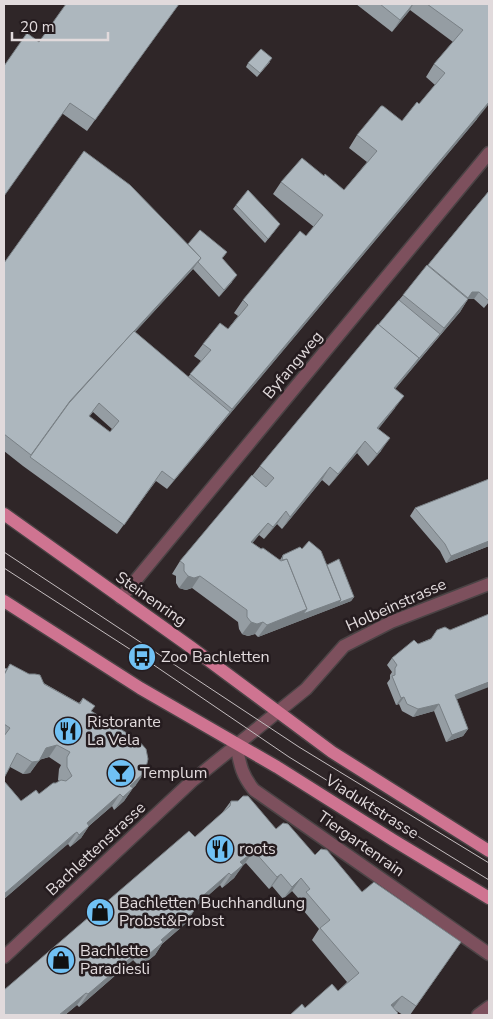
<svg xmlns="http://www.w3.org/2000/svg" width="493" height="1019" viewBox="0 0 493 1019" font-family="'Nunito Sans',sans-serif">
  <rect width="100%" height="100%" fill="#2f2628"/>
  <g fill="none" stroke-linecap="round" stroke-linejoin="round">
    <defs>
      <g id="minor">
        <polyline points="121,598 489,153"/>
        <path d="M236 744C240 764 241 774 254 790L489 954"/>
        <polyline points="4,957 192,781 306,689 344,646 391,622 489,584"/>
        <polyline points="478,1015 489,1007"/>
      </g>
      <g id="primary">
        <polyline points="4,514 192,648 332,752 489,851"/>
        <polyline points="4,601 140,688 277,767 393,840 489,898"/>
      </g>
    </defs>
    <use href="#minor" stroke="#4b4345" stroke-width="15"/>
    <use href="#primary" stroke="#4b4345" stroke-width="15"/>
    <use href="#minor" stroke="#7d505d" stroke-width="12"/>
    <use href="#primary" stroke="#cf7491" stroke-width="12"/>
    <g stroke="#c3bcbe" stroke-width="1">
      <polyline points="4,552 299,747 489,863"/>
      <polyline points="4,568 142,657 289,757 489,880"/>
    </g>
  </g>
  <g fill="#959da3" fill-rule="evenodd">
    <polygon points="179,4 87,131 63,114 39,42"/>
    <path d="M356 4H489L477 119 167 489 156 481 117 534 23 466 4 451V263L188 244 227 252 222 259 232 282 219 297 193 269 135 332 188 377 201 361 194 356 203 344 228 329 238 316 234 313 243 300 306 236 314 227 273 194 281 182 324 176 344 190 367 162 349 148 357 135 402 121 419 104 435 85 426 77 434 64 453 42 410 10 392 32ZM93 412 112 429 110 432 89 417Z"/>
    <polygon points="270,62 257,77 246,67 248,63"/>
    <polygon points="489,191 489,302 484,308 474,299 468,299 460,312 395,389 395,408 378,429 381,451 368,466 357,453 329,486 322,480 282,529 277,524 264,539 259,535 252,543 280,560 283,555 302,549 327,565 354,597 351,601 258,637 255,634 248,636 242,634 239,629 238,622 192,588 186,590 179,588 176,583 176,576 172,574 180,561 252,476 260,466 399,300"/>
    <polygon points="236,205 277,228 265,243 233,209"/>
    <polygon points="489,479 489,546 446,563 440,551 410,516 415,508"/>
    <polygon points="450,630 457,700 468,729 463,736 446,742 434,711 413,717 402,711 399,704 396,705 387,683 390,679 390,675 392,672 387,665 392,658 418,644"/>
    <polygon points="10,664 79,703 83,698 136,785 133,788 124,801 114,810 112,806 89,826 81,838 70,847 68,844 65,846 4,899 4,781 21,801 39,794 59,781 58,780 59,769 61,765 49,757 39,760 30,773 23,774 10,767 4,778 4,668 7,669"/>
    <polygon points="231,801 276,829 315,855 362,892 461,942 410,1015 403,1015 395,1010 305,1008 338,991 347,982 312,940 319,929 298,904 300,900 292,891 283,899 272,886 269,889 246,863 242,866 234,878 222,888 220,885 192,909 194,911 185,924 162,944 155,955 140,967 133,960 79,1007 77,1005 65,1015 4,1015 195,837 222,813"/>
  </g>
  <g fill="#798085">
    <polygon points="413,4 410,10 392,32 400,20"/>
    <polygon points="489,102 489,104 477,119 167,489 174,480 232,409"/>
    <polygon points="201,258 193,269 62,412 70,401"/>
    <polygon points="237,275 232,282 219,297 224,290"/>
    <polygon points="472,292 479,292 474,299 468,299 460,312 435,341 444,328"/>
    <polygon points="440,334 435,341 386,400 394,388"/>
    <polygon points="404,396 395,408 369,441 377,428"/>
    <polygon points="390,438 381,451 368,466 377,454"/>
    <polygon points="365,441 357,453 329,486 338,474"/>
    <polygon points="330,467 322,480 282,529 290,517"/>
    <polygon points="286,511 277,524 264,539 273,527"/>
    <polygon points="268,523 259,535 243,555 251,542"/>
    <polygon points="489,541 489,546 446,563 451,556"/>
    <polygon points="188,576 200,576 192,588 186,590 179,588"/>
    <polygon points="354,597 351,601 336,607 338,603"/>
    <polygon points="341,600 336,607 258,637 267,625 307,609"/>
    <polygon points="251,622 263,622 255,634 248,636 242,634"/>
    <polygon points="489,682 489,687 450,702 455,695"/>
    <polygon points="404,697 399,704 396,705 401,698"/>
    <polygon points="439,704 434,711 413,717 418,709"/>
    <polygon points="468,729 463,736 446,742 452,735"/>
    <polygon points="57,745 49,757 38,760 46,748"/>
    <polygon points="39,761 30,773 23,774 32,762"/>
    <polygon points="145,772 136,785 122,798 130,786"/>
    <polygon points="133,788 124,801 114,810 123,797"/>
    <polygon points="120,794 112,806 78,835 87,823"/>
    <polygon points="89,826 81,838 70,847 79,835"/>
    <polygon points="77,832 68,844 4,899 4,894"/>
    <polygon points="254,851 234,878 222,888 240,862"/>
    <polygon points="229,873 220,885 182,919 190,907"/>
    <polygon points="281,874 272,886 269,889 277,877"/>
    <polygon points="301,878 292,891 283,899 292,887"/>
    <polygon points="194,911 185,924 162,944 155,955 140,967 148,955 161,940"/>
    <polygon points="142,948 133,960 79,1007 88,994"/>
    <polygon points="86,993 77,1005 65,1015 59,1015"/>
    <polygon points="402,996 393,1008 391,1005"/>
  </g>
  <g fill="#adb7be" stroke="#798085" fill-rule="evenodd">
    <polygon points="66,4 179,4 95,120 70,103 4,196 4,66 27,33 39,42"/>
    <polygon points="380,4 413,4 400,20"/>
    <polygon points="427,4 489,4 489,102 232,409 190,374 211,350 203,344 220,323 228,329 248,305 243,300 300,231 306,236 323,215 281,182 302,158 324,176 325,174 344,190 377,151 357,135 381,106 383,106 402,121 417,102 419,104 445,73 434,64 463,30"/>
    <polygon points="261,49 272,58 260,73 248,63"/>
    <polygon points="84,151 130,185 201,258 70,401 31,455 4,434 4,263"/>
    <polygon points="248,190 280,224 268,239 236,205"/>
    <polygon points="489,191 489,301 479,292 472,292 468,298 428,265"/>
    <polygon points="200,230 227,252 222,258 237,275 224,290 198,262 201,258 188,244"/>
    <polygon points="427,265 468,299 444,328 403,295"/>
    <polygon points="399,300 440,334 415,363 419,358 378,325"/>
    <polygon points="378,324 419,358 394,388 404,396 377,428 390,438 377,454 365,441 338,474 330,467 290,517 286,511 273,527 268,523 251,542 261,549 263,548 281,561 287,559 307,609 267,625 263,622 257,624 251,622 247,617 247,610 200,576 194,578 188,576 184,571 184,564 180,561 252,475 266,487 274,478 260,466"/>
    <path d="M134 331 230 412 174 480 162 471 124 525 30 457 69 403ZM99 403 119 421 110 432 89 416Z"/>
    <polygon points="489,479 489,541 451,556 445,544 415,508"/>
    <polygon points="309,541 321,551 341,600 303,614 307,609 287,559 282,560 283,555 300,547 302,549"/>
    <polygon points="339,559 354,597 338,603 341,600 327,565"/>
    <polygon points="489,614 489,682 455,695 468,729 452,735 439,704 418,709 407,704 404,697 401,698 392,676 395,675 395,668 397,665 392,658 414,640 418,644 431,639 437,630 445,627 450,630"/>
    <polygon points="10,664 29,674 35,674 40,675 44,684 80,704 83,698 95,706 91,711 138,740 146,749 148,759 145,772 130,786 133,788 123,797 120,794 87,823 89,826 79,835 77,832 74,834 4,894 4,781 21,801 36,790 39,794 53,783 56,783 61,780 66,781 72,776 67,767 67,757 70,752 57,745 46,748 39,761 32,762 17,753 4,778 4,736 10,728 4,724 4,675"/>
    <polygon points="4,668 7,669 4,674"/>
    <polygon points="243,796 248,796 276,829 283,823 288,824 315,855 321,849 327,850 362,892 374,882 461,942 416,1006 402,996 391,1005 398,1013 396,1015 290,1015 302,1004 305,1008 332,984 338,991 359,973 320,928 330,920 306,892 310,889 301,878 292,887 281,874 277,877 254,851 240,862 243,865 231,875 229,873 190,907 194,911 161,940 163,942 148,955 142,948 88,994 86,993 59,1015 4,1015 4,990 189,831 195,837 230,806 231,801 238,801"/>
  </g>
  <defs>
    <symbol id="bus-disc" viewBox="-11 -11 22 22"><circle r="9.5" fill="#70c1f4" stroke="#251c1f"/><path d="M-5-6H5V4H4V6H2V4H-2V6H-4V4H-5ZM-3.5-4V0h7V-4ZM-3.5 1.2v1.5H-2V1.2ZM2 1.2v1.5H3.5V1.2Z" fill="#111"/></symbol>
    <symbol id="restaurant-disc" viewBox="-11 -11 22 22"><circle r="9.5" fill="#70c1f4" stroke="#251c1f"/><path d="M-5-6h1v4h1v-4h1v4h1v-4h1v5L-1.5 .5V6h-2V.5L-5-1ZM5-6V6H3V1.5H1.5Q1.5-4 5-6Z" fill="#111"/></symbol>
    <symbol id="bar-disc" viewBox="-11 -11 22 22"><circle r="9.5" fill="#70c1f4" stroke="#251c1f"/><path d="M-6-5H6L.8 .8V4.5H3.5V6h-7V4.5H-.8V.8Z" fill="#111"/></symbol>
    <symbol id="shop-disc" viewBox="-11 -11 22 22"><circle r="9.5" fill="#70c1f4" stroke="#251c1f"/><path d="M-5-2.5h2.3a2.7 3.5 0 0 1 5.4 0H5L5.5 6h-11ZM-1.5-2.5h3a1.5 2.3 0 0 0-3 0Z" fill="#111"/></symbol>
  </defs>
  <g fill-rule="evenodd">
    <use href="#bus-disc" x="126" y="641" width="32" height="32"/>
    <use href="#restaurant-disc" x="52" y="715" width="32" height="32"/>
    <use href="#bar-disc" x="105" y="757" width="32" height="32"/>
    <use href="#restaurant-disc" x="204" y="833" width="32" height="32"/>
    <use href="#shop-disc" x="84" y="896" width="32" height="32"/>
    <use href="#shop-disc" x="45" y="944" width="32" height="32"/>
  </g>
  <g text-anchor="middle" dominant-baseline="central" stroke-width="5" stroke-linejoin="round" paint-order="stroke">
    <g font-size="16" fill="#e1dadc" stroke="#251c1f">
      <text transform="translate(293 365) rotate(-50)">Byfangweg</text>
      <text transform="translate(151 599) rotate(35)">Steinenring</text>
      <text transform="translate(396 605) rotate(-24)">Holbeinstrasse</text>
      <text transform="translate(372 807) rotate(32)">Viaduktstrasse</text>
      <text transform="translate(361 844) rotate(35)">Tiergartenrain</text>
      <text transform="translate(96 849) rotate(-43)">Bachlettenstrasse</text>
    </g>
    <g font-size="16" fill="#e1dadc" stroke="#251c1f" text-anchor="start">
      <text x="161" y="657">Zoo Bachletten</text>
      <text x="87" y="722">Ristorante<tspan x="87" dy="18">La Vela</tspan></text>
      <text x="140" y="773">Templum</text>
      <text x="239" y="849">roots</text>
      <text x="119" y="903">Bachletten Buchhandlung<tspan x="119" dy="18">Probst&amp;Probst</tspan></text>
      <text x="80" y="951">Bachlette<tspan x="80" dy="18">Paradiesli</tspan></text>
    </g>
  </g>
  <rect width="493" height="1019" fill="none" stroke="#e1dadc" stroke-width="10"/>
  <path d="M12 32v8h96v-8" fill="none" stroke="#e1dadc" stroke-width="2.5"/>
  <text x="20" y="32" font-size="15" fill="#e1dadc" stroke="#251c1f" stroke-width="4" paint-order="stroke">20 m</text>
</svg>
